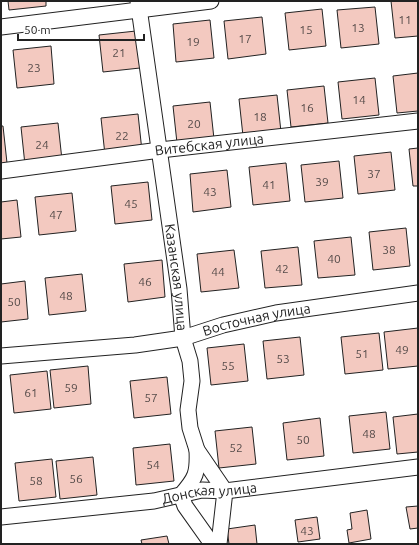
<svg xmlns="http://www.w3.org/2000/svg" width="419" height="545" viewBox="0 0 419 545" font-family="Ubuntu,sans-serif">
  <rect width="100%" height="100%" fill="#fff"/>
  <g fill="#f3c9c0" stroke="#222">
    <polygon points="8,1 46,1 46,6 9,10"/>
    <polygon points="391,1 418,1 418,36 395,38"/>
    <polygon points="375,7 379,44 341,48 337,10"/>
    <polygon points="322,9 326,46 289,50 285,13"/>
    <polygon points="262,17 266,54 228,59 224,21"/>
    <polygon points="210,20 214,58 176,62 173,24"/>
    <polygon points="136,31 140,68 103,72 99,35"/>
    <polygon points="51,46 54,84 17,88 13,50"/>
    <polygon points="418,73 418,111 397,113 393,76"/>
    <polygon points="375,78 379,115 342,119 338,82"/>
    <polygon points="324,86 328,123 291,127 287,90"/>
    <polygon points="277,95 281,132 243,136 239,99"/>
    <polygon points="210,102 214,139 177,143 173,106"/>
    <polygon points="138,114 142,151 105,155 101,118"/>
    <polygon points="58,123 62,160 25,165 21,127"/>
    <polygon points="1,126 3,126 7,163 1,164"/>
    <polygon points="418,148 418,186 413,186 409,149"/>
    <polygon points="391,152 395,190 358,194 354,156"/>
    <polygon points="339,161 343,198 305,202 301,165"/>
    <polygon points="286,163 290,201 253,205 249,167"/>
    <polygon points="227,170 231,207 193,212 190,174"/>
    <polygon points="148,182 152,220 115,224 111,186"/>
    <polygon points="72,193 76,231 39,235 35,197"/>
    <polygon points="17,200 21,237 1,239 1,202"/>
    <polygon points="406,228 410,266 373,270 369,232"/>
    <polygon points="351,237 355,275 318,278 314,241"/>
    <polygon points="298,247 302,285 265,288 261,251"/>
    <polygon points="234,250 239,288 201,292 197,254"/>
    <polygon points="162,260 165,297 128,302 124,264"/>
    <polygon points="82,274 86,311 49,315 45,278"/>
    <polygon points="25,281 28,319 1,322 1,284"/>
    <polygon points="418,328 418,366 388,369 384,332"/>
    <polygon points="379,333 383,370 345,374 341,337"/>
    <polygon points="300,337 304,375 267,379 263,341"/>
    <polygon points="244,344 248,381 211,385 207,348"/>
    <polygon points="88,366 91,404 54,408 50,370"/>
    <polygon points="47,371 51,409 14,413 10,375"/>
    <polygon points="167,377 171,414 134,418 130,381"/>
    <polygon points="386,412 390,449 353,453 349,416"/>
    <polygon points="418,414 418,452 397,454 393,417"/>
    <polygon points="320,418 324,456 287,460 283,423"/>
    <polygon points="252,427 256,464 219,468 215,431"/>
    <polygon points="170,444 174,481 136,485 133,448"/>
    <polygon points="93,457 97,495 60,499 56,461"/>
    <polygon points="52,459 56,497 19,501 15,463"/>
    <polygon points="418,506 418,528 410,529 406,507"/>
    <polygon points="367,510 371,539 349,543 347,530 352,529 350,513"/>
    <polygon points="317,517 320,539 298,542 295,520"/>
    <polygon points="255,525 257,544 229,544 227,529"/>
    <polygon points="167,536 169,544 142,544 141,540"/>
  </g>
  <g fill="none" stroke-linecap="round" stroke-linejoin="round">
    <defs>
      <g id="street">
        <path id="s1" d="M138 1 179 289 183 338 190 361 192 381 188 410 190 428 197 450 225 491 219 544"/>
        <polyline points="1,27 211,1"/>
        <path id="s2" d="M1 171 160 150 418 121"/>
        <path id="s3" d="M1 356 135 345 183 338 223 325 276 313 418 293"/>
        <path d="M197 450C198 473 196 478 181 495L185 506 212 544"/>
        <path id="s4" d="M1 517 154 501 202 490 225 491 418 467"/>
      </g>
    </defs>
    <use href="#street" stroke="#222" stroke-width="17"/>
    <use href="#street" stroke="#fff" stroke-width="15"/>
  </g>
  <g text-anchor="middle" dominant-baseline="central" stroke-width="3" stroke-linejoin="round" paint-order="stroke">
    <g font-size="12" fill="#564c4a">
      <text x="405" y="19">11</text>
      <text x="358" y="27">13</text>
      <text x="306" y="29">15</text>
      <text x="245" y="38">17</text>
      <text x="193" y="41">19</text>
      <text x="119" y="52">21</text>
      <text x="34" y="67">23</text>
      <text x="359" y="99">14</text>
      <text x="307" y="107">16</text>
      <text x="260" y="116">18</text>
      <text x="194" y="123">20</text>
      <text x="122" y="135">22</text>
      <text x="42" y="144">24</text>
      <text x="374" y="173">37</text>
      <text x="322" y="181">39</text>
      <text x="269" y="184">41</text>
      <text x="210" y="191">43</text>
      <text x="131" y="203">45</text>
      <text x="56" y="214">47</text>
      <text x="389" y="249">38</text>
      <text x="334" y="258">40</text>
      <text x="282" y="268">42</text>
      <text x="218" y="271">44</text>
      <text x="145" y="281">46</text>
      <text x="66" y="295">48</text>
      <text x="14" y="301">50</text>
      <text x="402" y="349">49</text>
      <text x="362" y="353">51</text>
      <text x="283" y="358">53</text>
      <text x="228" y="365">55</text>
      <text x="71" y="387">59</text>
      <text x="31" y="392">61</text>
      <text x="151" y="397">57</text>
      <text x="369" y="433">48</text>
      <text x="303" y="439">50</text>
      <text x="236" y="447">52</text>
      <text x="153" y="464">54</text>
      <text x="76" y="478">56</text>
      <text x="36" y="480">58</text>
      <text x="307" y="530">43</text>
    </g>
    <g font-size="14" fill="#222" stroke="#fff">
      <text stroke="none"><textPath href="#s2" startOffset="210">Витебская улица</textPath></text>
      <text stroke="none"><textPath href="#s1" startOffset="279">Казанская улица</textPath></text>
      <text stroke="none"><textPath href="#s3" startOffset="259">Восточная улица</textPath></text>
      <text stroke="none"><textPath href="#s4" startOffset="210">Донская улица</textPath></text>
    </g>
  </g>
  <rect width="419" height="545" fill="none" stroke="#222222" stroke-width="4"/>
  <path d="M18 34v6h126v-6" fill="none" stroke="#222222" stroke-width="2"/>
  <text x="24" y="34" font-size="12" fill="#222222" stroke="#ffffff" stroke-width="3" paint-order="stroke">50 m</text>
</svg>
